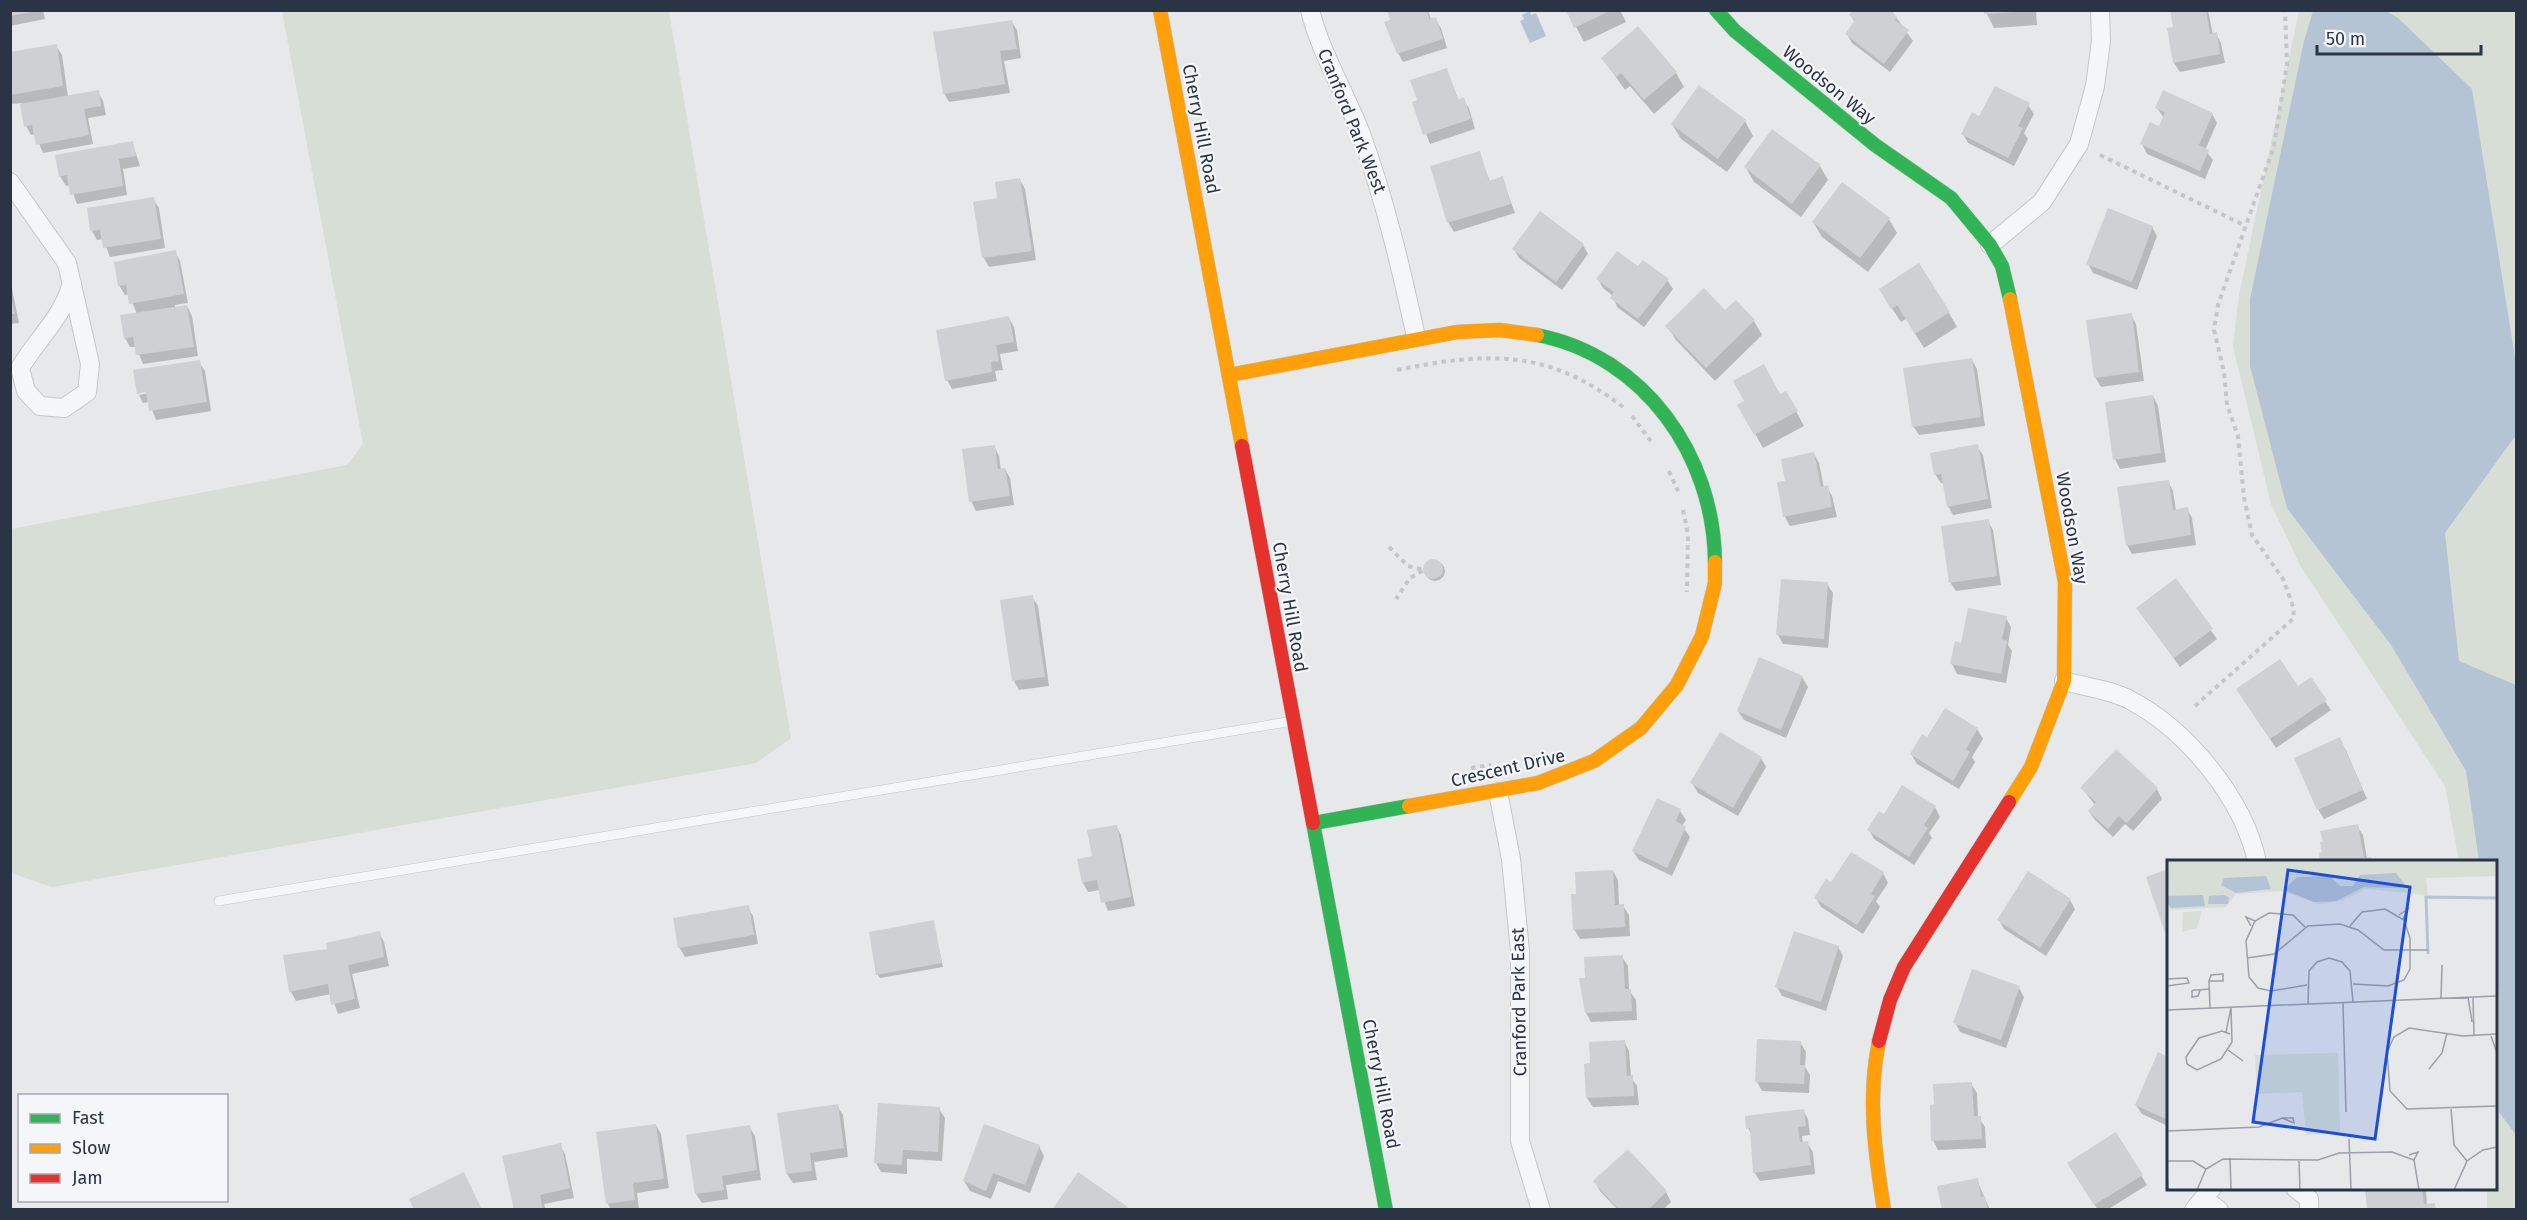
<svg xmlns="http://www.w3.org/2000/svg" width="2527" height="1220" viewBox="0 0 2527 1220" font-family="'Fira Sans',sans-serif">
  <rect width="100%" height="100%" fill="#e6e8ea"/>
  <g fill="#d6ded6">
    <polygon points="282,11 669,11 791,738 756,763 52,887 11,873 11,529 347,465 363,444"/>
    <polygon points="2299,11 2516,11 2516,1209 2487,1209 2487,1189 2496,1188 2496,862 2459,861 2445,786 2300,565 2271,504 2233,346 2239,295"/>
  </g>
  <g fill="#b4c4d5">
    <polygon points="1530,11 1531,15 1536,13 1546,36 1530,43 1520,21 1524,19 1522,15"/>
    <polygon points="2313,11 2386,11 2398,18 2472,89 2516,364 2516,435 2445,533 2459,661 2516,685 2516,1135 2499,1112 2499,996 2496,970 2496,862 2479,861 2466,771 2391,645 2287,508 2250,366 2250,299 2304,41"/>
  </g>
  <g fill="#0003" fill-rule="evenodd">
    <polygon points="10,10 43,10 45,19 10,26"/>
    <polygon points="1388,10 1428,10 1431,20 1435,19 1441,28 1447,48 1403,62 1398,53"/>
    <polygon points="1567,10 1620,10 1626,22 1584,42"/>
    <polygon points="1855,10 1891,10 1913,41 1890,72 1852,43 1847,34 1855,23 1851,15"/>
    <polygon points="1985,10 2036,10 2037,25 1994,28"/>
    <polygon points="2171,10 2208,10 2213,35 2216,34 2221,43 2225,63 2180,72 2174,63 2175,28"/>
    <polygon points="1011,21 1017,30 1021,58 1004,61 1010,93 949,102 944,93"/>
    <polygon points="1638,28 1676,73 1684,87 1654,114 1630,86 1625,90 1603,59"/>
    <polygon points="56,46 62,55 68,97 98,92 103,101 106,115 88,118 93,144 43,153 35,134 31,135 26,126 22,103 13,104 10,101 10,53"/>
    <polygon points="1446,69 1459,101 1463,99 1469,108 1475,129 1430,144 1414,103 1419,101"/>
    <polygon points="2028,105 2034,114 2024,133 2028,139 2014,166 1968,143 1963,134"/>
    <polygon points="2157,108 2212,114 2217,123 2205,150 2213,160 2205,179 2147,154 2142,144 2159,128 2164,118"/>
    <polygon points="1745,121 1753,136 1727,172 1681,139 1672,124"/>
    <polygon points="132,142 140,166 123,169 127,195 77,204 70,185 66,186 60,176"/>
    <polygon points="1479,153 1490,182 1502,178 1515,213 1454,232 1448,222"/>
    <polygon points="1820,166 1828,180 1801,217 1754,182 1746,168"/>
    <polygon points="1020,180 1025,189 1036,260 989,267 984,258 975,203 999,199"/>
    <polygon points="153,199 159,208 165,248 110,257 103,239 97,240 92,231"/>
    <polygon points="1889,219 1897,233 1868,272 1822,237 1813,222"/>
    <polygon points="2152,227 2157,236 2137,290 2093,273 2088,264"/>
    <polygon points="1583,245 1588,254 1562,290 1519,258 1514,249"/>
    <polygon points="175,252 180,261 188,303 175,305 175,308 187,306 192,316 198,356 143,364 136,347 130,347 125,338 137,314 129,294 125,295 119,285"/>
    <polygon points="1638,268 1667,280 1673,289 1644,327 1617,307 1613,296 1603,288 1598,279"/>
    <polygon points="10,279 19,323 10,324"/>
    <polygon points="1889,304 1949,313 1957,327 1924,348 1906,319 1901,322"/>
    <polygon points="1725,312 1754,321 1762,335 1715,381 1676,340 1667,326"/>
    <polygon points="2131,315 2136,324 2144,381 2101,387 2095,377"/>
    <polygon points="1009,318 1014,327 1018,351 1000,354 1003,370 995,371 997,381 952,389 947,380"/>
    <polygon points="1972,360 1977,369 1985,426 1919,435 1913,426"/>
    <path d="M199 362 205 371 211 411 156 420 149 402 143 403 138 393 135 371ZM153 390 154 392 139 395V392Z"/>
    <polygon points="1786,393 1804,426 1763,448 1739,405"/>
    <polygon points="2153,396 2158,406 2166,462 2120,469 2115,459"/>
    <polygon points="994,446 999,456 1001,470 1005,469 1010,478 1014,505 976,511 971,501"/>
    <polygon points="1977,446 1983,455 1992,508 1953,515 1948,506 1944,483 1941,483 1935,474"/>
    <polygon points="1814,454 1819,463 1824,488 1827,487 1832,496 1837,517 1790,526 1785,517 1787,482"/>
    <polygon points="2168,481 2173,491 2176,511 2187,509 2192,518 2196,545 2132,554 2127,545"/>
    <polygon points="1988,521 1993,530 2001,585 1956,591 1950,582"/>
    <circle cx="1435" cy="571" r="10"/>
    <polygon points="2175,580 2217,639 2180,667 2144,617"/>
    <polygon points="1827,584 1833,593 1828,648 1783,644 1778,635"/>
    <polygon points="1032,597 1038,606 1049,686 1019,690 1014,681 1002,602"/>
    <polygon points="2006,618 2011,627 2008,645 2012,651 2006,683 1957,674 1952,664"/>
    <polygon points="1802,677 1808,687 1786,738 1744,720 1738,711"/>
    <polygon points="2310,679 2331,710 2276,748 2243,699 2298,688"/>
    <polygon points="1946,710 1977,729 1983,739 1972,757 1975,762 1959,789 1917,764 1911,754 1928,739"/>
    <polygon points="2345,748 2367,799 2324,819 2318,809"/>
    <polygon points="2116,751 2157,789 2162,799 2133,831 2125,824 2113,837 2095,820 2089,811 2095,805 2082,788"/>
    <polygon points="1761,758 1766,767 1738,816 1698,793 1692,783"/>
    <polygon points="1935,807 1940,817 1929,833 1932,838 1914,865 1874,839 1869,830 1885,816"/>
    <polygon points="1680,811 1686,820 1682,826 1690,837 1672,876 1639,860 1633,851"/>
    <polygon points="1116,826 1121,835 1135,906 1108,911 1100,890 1088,892 1083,883 1079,860 1094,857"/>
    <polygon points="2357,826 2363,835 2367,859 2372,862 2322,862"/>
    <polygon points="1613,871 1618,880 1619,906 1623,906 1629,915 1630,936 1580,939 1574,929 1578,895"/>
    <polygon points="2168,871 2168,936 2148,878"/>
    <polygon points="1883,873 1888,883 1876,901 1880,907 1863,934 1821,907 1816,898 1832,885"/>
    <polygon points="2070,900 2075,909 2046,956 2004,929 1999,920"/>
    <polygon points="748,907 753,916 758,944 685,957 679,947"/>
    <polygon points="933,922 943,967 880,978 877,974"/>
    <polygon points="379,933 384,942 389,966 352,974 360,1008 338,1014 331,994 296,1001 291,992 285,956 329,950"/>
    <polygon points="1838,947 1843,956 1826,1011 1782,996 1777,987"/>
    <polygon points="1622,957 1628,966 1629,990 1636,1000 1637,1020 1591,1022 1586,1013 1587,979"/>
    <polygon points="2019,988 2024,997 2006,1048 1960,1032 1955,1022"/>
    <polygon points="1624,1041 1629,1051 1631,1077 1637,1086 1639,1105 1593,1107 1587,1098 1585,1065 1592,1065"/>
    <polygon points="1800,1042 1806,1052 1805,1067 1810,1075 1809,1093 1762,1091 1757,1082"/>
    <polygon points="2159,1054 2168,1058 2168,1126 2142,1114 2136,1105"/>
    <polygon points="1971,1084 1977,1093 1978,1117 1985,1127 1986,1148 1938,1150 1933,1140"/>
    <polygon points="837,1106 843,1115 848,1157 814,1162 817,1180 793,1183 787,1174"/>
    <polygon points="939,1109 945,1118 942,1161 907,1159 907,1174 881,1172 876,1163"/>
    <polygon points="1803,1110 1808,1119 1810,1135 1802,1136 1803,1144 1807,1143 1813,1152 1815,1174 1760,1181 1754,1172 1752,1136 1748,1128"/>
    <polygon points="656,1125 661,1134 669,1188 637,1193 639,1209 611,1210 608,1204"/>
    <polygon points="749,1127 755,1136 761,1180 726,1185 728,1199 702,1203 696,1194"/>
    <polygon points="2116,1135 2147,1185 2107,1210 2098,1210 2069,1163"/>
    <polygon points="560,1145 565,1154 574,1198 544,1204 546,1210 515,1210"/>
    <polygon points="1039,1146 1044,1156 1030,1193 998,1181 991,1199 970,1191 964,1181"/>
    <polygon points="1628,1151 1666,1192 1671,1202 1663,1210 1618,1210 1600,1191 1595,1181"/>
    <polygon points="1977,1180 1990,1210 1943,1210"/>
    <polygon points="2367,1188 2426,1188 2427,1206 2434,1205 2437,1210 2368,1210"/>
  </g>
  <g fill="#ced0d3">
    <polygon points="10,10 32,10 32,12 10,16"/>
    <polygon points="1387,10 1427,10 1429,19 1436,17 1443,39 1397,54 1384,22 1390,20"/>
    <polygon points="1566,10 1612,10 1574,28"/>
    <polygon points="1853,10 1889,10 1897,17 1895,20 1909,30 1884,64 1845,34 1855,20 1849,15"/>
    <polygon points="1984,10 2017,10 2017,12 1984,14"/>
    <polygon points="2170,10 2206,10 2210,34 2217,32 2220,54 2173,63 2167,28 2173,27"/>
    <polygon points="1012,20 1017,49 1000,51 1005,84 943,94 933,32"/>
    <polygon points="1638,26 1677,72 1644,100 1621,73 1616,77 1601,58"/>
    <polygon points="57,44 63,86 10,95 10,52"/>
    <polygon points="1447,68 1458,100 1464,97 1471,119 1423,135 1412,102 1417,100 1410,80"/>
    <polygon points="1699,85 1746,120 1718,159 1671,124"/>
    <polygon points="1995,86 2030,103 2018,126 2023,128 2008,158 1961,134 1972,112 1979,116"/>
    <polygon points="99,90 101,106 84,109 89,135 36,145 32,125 24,127 20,104"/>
    <polygon points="2163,90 2213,113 2199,145 2209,150 2200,171 2140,144 2150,122 2159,126 2165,112 2155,108"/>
    <polygon points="1772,129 1821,165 1792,204 1744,167"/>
    <polygon points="133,141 136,156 119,159 123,186 70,195 67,175 59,177 55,155"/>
    <polygon points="1480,151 1489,181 1503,176 1511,204 1447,223 1430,166"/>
    <polygon points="1020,178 1032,251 982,258 973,202 997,198 995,182"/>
    <polygon points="1842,182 1890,218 1860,258 1812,222"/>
    <polygon points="154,197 161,239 103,248 100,230 90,231 87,208"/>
    <polygon points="2108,208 2153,226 2132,282 2086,264"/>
    <polygon points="1540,211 1584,244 1556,282 1512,249"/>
    <polygon points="176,250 184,294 129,304 126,285 118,286 114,262"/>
    <polygon points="1617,251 1638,266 1643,260 1669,279 1638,319 1610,298 1614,292 1596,279"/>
    <polygon points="1919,263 1950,312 1915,334 1897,305 1891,309 1879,289"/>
    <polygon points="1704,288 1725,310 1736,300 1755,320 1706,368 1665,326"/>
    <polygon points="10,295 15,314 10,314"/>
    <polygon points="187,305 194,347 136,355 133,337 124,339 120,315"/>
    <polygon points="2132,313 2139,372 2094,378 2086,320"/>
    <polygon points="1009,316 1014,342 996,345 999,361 991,362 992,372 945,381 936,330"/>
    <polygon points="1972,358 1981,417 1912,427 1903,368"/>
    <polygon points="200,360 207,402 149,411 146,392 137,394 133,370"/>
    <polygon points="1764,364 1780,394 1786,391 1798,411 1754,435 1737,405 1744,401 1733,381"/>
    <polygon points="2153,395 2161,453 2113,460 2105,402"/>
    <polygon points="1978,444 1988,499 1947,507 1941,474 1934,475 1930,453"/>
    <polygon points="995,445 998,469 1005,468 1010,496 969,502 962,449"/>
    <polygon points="1814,452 1821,487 1828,485 1832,507 1783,517 1777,482 1785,481 1781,459"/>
    <polygon points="2169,480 2173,510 2188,507 2191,535 2126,546 2117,487"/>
    <polygon points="1989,519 1997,576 1949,583 1941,526"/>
    <circle cx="1433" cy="569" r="10"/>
    <polygon points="2176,578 2213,629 2174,658 2136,608"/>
    <polygon points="1781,579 1828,582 1824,639 1776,635"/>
    <polygon points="1033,595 1045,677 1012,681 1000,600"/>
    <polygon points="1968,608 2007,616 2002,639 2007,641 2001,674 1950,664 1955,641 1961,643"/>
    <polygon points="1759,657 1803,676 1781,730 1737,711"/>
    <polygon points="2280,659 2298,686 2311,677 2327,700 2270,739 2236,689"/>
    <polygon points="1945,708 1978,728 1966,749 1970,752 1953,781 1910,754 1922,734 1927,737"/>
    <polygon points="1720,732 1762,757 1733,808 1690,783"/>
    <polygon points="2340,737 2363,790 2317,810 2294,758"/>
    <polygon points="2116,749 2158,788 2127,823 2119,816 2108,829 2088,811 2096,802 2080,788"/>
    <polygon points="1902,785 1936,806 1924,825 1928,828 1909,857 1867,830 1879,811 1884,814"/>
    <polygon points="1657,798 1681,809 1676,821 1686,827 1667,868 1632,851"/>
    <polygon points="2358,824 2364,858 2371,857 2372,862 2320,862 2319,853 2322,852 2320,842 2323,842 2320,831"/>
    <polygon points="1117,825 1131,897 1101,903 1097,880 1082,883 1077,859 1092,856 1087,830"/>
    <polygon points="1851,852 1884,872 1871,894 1875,896 1857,925 1814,898 1826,879 1831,882"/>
    <polygon points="2168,869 2168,932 2165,933 2146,877"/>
    <polygon points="1613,870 1615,905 1624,904 1625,927 1573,930 1571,894 1576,894 1575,872"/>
    <polygon points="2028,871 2071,899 2040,948 1997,920"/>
    <polygon points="749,905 754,935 678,948 673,918"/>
    <polygon points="934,920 942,963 876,975 869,932"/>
    <polygon points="380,931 384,957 348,965 355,999 331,1005 328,984 289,992 283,955 327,949 326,943"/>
    <polygon points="1794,931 1839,946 1821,1002 1775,987"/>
    <polygon points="1623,955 1625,989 1631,989 1632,1011 1585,1013 1579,978 1585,978 1584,957"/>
    <polygon points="1972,969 2020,986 2001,1040 1953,1023"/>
    <polygon points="1757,1039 1801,1041 1800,1065 1805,1065 1804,1084 1755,1082"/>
    <polygon points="1625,1040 1627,1076 1633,1075 1634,1096 1586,1098 1584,1064 1590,1063 1589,1042"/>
    <polygon points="2158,1052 2168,1057 2168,1120 2135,1105"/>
    <polygon points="1972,1082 1974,1116 1981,1116 1982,1139 1931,1141 1930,1105 1934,1104 1933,1084"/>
    <polygon points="878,1103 940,1107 938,1152 903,1150 902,1165 874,1163"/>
    <polygon points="838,1104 844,1148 810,1153 812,1171 786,1174 777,1113"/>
    <polygon points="1804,1109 1806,1126 1798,1127 1800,1142 1808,1141 1811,1165 1753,1173 1750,1128 1746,1129 1745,1116"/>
    <polygon points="656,1124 664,1179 633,1183 635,1200 606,1204 596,1132"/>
    <polygon points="984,1124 1040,1145 1025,1185 993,1173 986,1191 963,1181"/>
    <polygon points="750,1125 757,1170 722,1176 724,1190 695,1194 686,1135"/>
    <polygon points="2116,1132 2143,1175 2094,1205 2067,1163"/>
    <polygon points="561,1143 570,1188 540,1195 543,1210 514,1210 502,1156"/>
    <polygon points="1628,1149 1667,1191 1648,1210 1619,1210 1593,1181"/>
    <polygon points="464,1172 482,1210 414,1210 409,1199"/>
    <polygon points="1078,1172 1128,1207 1126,1210 1052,1210"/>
    <polygon points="1978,1178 1981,1197 1985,1196 1988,1210 1942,1210 1937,1186"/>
    <polygon points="2365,1188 2422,1188 2424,1204 2435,1203 2436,1210 2367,1210"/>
  </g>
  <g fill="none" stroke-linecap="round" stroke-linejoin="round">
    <defs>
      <polyline id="lane" points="219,901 1293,721"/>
      <g id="street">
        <path d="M1310 10C1321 54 1345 92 1361 134 1385 200 1401 268 1416 337"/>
        <path d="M10 182 67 263 90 364 87 392 64 408 40 406 26 391 20 368C37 339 63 317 72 283"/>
        <polyline points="1990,245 2042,202 2079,144 2095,86 2101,41 2100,10"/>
        <path d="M2064 681C2085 687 2112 690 2130 700 2187 730 2244 799 2257 862"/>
        <polyline points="1498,792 1511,859 1520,951 1520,1141 1541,1210"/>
        <polyline points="2295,1188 2309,1199 2309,1210"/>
        <polyline points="2204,1199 2219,1210"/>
        <polyline points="2194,1210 2212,1188"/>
      </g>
      <g id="fast">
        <polyline points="1716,10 1735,31 1875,145 1951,198 1990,245 2002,266 2010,299"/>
        <path d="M1537 335C1645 356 1714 456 1715 562"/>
        <polyline points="1313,823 1386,1210"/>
        <polyline points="1314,823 1409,806"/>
      </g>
      <g id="slow">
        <polyline points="1160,10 1242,446"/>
        <polyline points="1229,375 1457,332 1500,330 1537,335"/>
        <polyline points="2009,802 2031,767 2064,681 2065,582 2010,299"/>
        <polyline points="1409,806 1538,783 1594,761 1641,728 1677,685 1702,636 1715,583 1715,562"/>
        <path d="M1879 1041C1867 1098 1875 1153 1884 1210"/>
      </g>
      <g id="jam">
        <polyline points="1242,446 1313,823"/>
        <polyline points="1879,1041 1890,1000 1904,967 2009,802"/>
      </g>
    </defs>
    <use href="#lane" stroke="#c4c6c8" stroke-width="10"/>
    <use href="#street" stroke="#c4c6c8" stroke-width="20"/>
    <use href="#fast" stroke="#c4c6c8" stroke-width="15"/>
    <use href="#slow" stroke="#c4c6c8" stroke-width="15"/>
    <use href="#jam" stroke="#c4c6c8" stroke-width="15"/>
    <g stroke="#c5c6ca" stroke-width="4" stroke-dasharray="4.5 4.5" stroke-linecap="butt">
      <polyline points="2100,155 2246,226"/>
      <path d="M1397 370C1486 352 1547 348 1623 407"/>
      <polyline points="1632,416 1653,444"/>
      <polyline points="1669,471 1678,491"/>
      <polyline points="1683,510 1688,534 1687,592"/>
      <polyline points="1389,547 1408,566 1424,570 1410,578 1396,599"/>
      <polyline points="2195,706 2293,619 2294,609 2283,579 2252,535 2244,498 2238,436 2227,405 2224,372 2214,330 2218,305 2274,146 2287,64 2285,10"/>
      <polyline points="1522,760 1538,756"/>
      <polyline points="1471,768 1491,765"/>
    </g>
    <use href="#lane" stroke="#f5f6f7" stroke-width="9"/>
    <use href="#street" stroke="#f5f6f7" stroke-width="18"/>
    <use href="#fast" stroke="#30b455" stroke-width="14"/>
    <use href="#slow" stroke="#ff9f0a" stroke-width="14"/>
    <use href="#jam" stroke="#e5322d" stroke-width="14"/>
  </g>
  <g text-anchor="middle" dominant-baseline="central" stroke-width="4.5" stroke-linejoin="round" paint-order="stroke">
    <g font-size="18" fill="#2b3445" stroke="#f4f6f9">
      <text transform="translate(1829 85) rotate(39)">Woodson Way</text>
      <text transform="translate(1352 121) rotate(68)">Cranford Park West</text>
      <text transform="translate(1201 129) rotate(79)">Cherry Hill Road</text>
      <text transform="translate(2072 528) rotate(80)">Woodson Way</text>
      <text transform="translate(1290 607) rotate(80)">Cherry Hill Road</text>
      <text transform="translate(1508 768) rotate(-13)">Crescent Drive</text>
      <text transform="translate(1519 1002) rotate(-91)">Cranford Park East</text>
      <text transform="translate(1381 1084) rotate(79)">Cherry Hill Road</text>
    </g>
  </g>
  <g transform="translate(2167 860)">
    <rect width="330" height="330" fill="#e6e8ea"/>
    <path d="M0 0H330V16L259 18 261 35 199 29 175 41 152 44 114 31 69 34 59 47 3 50ZM35 51 30 68 15 72 16 52ZM171 193 173 273 139 275 135 232 90 234 88 195Z" fill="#d6ded6"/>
    <path d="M229 13 238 25 232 28 197 27 169 41 147 42 117 30 130 17 163 16 173 26H186L193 15ZM99 16 104 29 69 33 54 25 57 18ZM36 35 38 46 4 48 0 43 1 36ZM57 35 62 37 61 44H41L42 36Z" fill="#b4c4d5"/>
    <path fill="none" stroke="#b4c4d5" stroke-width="3" d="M261 94 259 37 330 38"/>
    <path fill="none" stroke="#9ba0a8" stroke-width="1.5" d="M232 55 241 49 236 59M84 66 79 57 88 61M183 66 195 52 218 49 237 60 243 78V109L237 120 221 126 186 124M138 67 126 55 102 53 88 61 79 81 82 117 91 128 104 131 140 125M80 98 107 94 141 66 173 64 191 70 217 90H261M0 119 20 118 22 123 0 126M42 121 44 115 56 114V121H42L43 149M33 130 31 136 25 137V131L27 130H33L42 129M301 137 305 162M306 137 307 176M274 138 275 105M176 143 179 252M141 145 142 111 150 102 162 98 175 102 183 111 186 142M0 150 330 136M59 172 64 148 65 182 54 199 30 210 20 204 19 197 32 178 55 171 63 174M330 174 296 176 242 168 227 177 220 192 223 231 240 249 330 246M324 176 330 193M61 190 76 201M262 209 275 193 280 173M284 249 287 285 300 301M0 271 92 267 113 259 115 258H126L127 263 115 258M182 279 184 330M242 295 251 292 247 300M63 298 64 330M0 301H26L39 309M132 301 133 330M0 309 1 330M30 330 39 309 56 299 151 300 172 293 225 292 247 300 252 330M287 330 300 301 316 290 330 287"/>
    <path fill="#1d4ed8" fill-opacity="0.15" stroke="#1d4ed8" stroke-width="3" d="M121 10 243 27 208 279 86 262Z"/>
    <rect width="330" height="330" fill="none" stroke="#2b3445" stroke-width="3"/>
  </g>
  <rect width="2527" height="1220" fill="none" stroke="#2b3445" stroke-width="24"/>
  <rect x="18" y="1094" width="210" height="108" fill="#f4f6f9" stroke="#a4a8b1" stroke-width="1.5"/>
  <rect x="30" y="1114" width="30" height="9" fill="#30b455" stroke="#a4a8b1" stroke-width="1.5"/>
  <text x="72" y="1124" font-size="18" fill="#2b3445">Fast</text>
  <rect x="30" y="1144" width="30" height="9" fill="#ff9f0a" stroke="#a4a8b1" stroke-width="1.5"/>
  <text x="72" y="1154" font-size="18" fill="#2b3445">Slow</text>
  <rect x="30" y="1174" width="30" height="9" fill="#e5322d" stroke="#a4a8b1" stroke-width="1.5"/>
  <text x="72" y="1184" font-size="18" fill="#2b3445">Jam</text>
  <path d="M2317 45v9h164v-9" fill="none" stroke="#2b3445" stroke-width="3"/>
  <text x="2326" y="45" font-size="18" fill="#2b3445" stroke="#f4f6f9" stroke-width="4.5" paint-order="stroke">50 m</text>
</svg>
